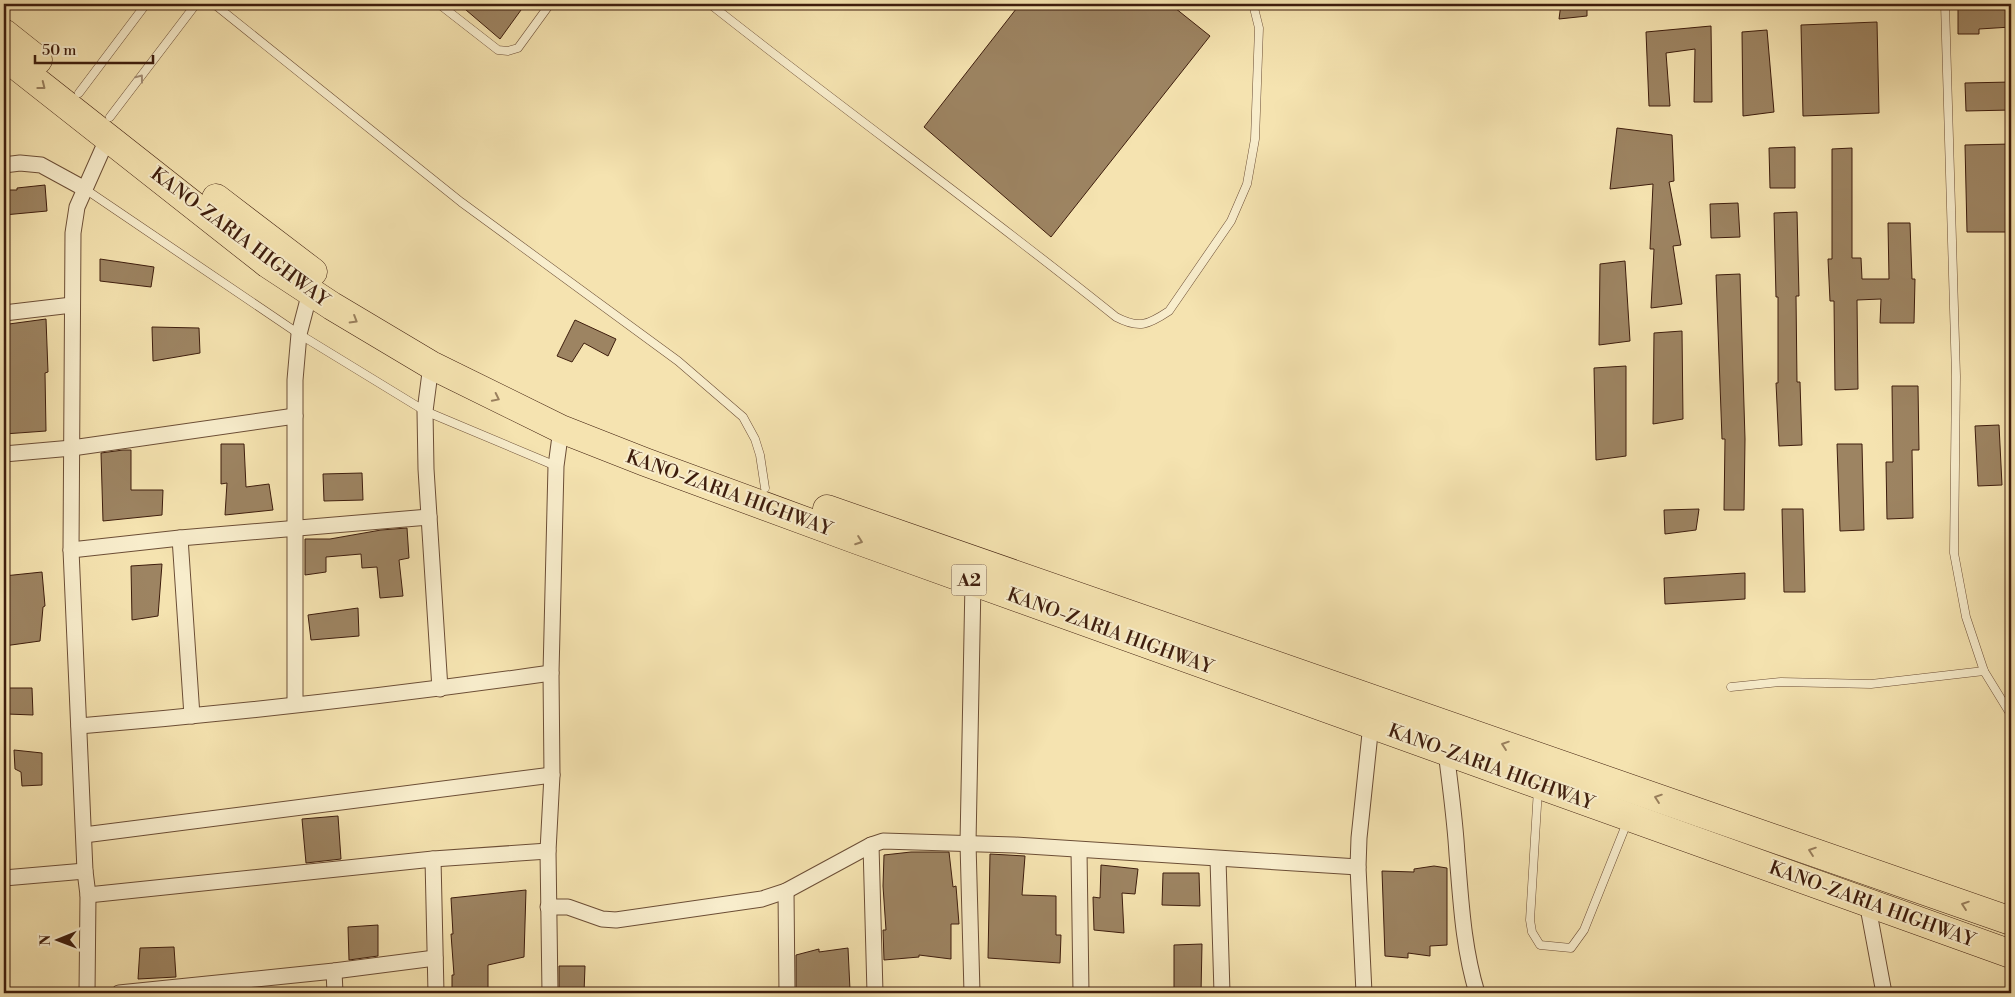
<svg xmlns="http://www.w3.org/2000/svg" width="2015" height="997" viewBox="0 0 2015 997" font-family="'Libre Bodoni',serif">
  <rect width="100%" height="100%" fill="#f5e3b0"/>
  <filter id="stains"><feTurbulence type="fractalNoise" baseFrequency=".004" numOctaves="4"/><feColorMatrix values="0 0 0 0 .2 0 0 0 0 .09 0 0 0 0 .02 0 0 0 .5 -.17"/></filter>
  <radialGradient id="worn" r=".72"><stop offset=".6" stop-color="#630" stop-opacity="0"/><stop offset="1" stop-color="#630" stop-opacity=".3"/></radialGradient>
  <g fill="#9d8462" stroke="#3e1d0d">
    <polygon points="459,4 513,4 521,10 500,39"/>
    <polygon points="1020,4 1170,4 1210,36 1051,237 924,127"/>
    <polygon points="1561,4 1587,4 1587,16 1559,19"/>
    <polygon points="1958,4 2011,4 2011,27 1979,29 1979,34 1958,34"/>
    <polygon points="1877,22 1879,113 1803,116 1801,25"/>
    <polygon points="1711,26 1712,102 1694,102 1695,49 1666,53 1670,106 1649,106 1646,32"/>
    <polygon points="1767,30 1774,112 1743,116 1742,32"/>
    <polygon points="2011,82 2011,110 1966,111 1965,83"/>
    <polygon points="1617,128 1672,135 1674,181 1669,182 1681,245 1673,246 1682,304 1651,308 1654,249 1650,249 1653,184 1610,189"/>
    <polygon points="2011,144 2011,232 1967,232 1965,145"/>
    <polygon points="1795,147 1795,188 1770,188 1769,148"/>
    <polygon points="1852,148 1852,258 1861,258 1862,279 1889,279 1888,223 1910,223 1912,279 1915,279 1914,323 1880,323 1881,299 1857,300 1858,389 1835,390 1834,301 1830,301 1828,259 1832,259 1832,149"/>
    <polygon points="45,185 47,211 4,215 4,190 17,190 17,188"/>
    <polygon points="1738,203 1740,237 1711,238 1710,204"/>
    <polygon points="1797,212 1799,296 1796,296 1797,382 1800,382 1802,445 1779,446 1776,383 1778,383 1778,297 1776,297 1774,213"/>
    <polygon points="100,259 154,267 151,287 100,281"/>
    <polygon points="1625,261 1630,341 1599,345 1600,264"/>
    <polygon points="1740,274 1745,439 1744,510 1724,510 1725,439 1722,439 1716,275"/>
    <polygon points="46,319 48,372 45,373 46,431 4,434 4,329 9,328 9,324"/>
    <polygon points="575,320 616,339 608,356 584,343 572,362 557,356"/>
    <polygon points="152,327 199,328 200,353 153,361"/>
    <polygon points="1682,331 1683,419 1653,424 1654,333"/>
    <polygon points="1626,366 1626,456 1596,460 1594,368"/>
    <polygon points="1892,386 1918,386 1919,450 1912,450 1913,518 1887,519 1886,462 1893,462"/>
    <polygon points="1999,425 2002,485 1978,486 1975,426"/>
    <polygon points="221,444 244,444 246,487 269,484 273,510 225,515 227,483 221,484"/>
    <polygon points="1837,444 1862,444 1864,530 1840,531"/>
    <polygon points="123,450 131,450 131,490 163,490 162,515 103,521 101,453"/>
    <polygon points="362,473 363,500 324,501 323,474"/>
    <polygon points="1699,509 1696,530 1665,534 1664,510"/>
    <polygon points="1782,509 1803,509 1805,592 1784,592"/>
    <polygon points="407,528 409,558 399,560 403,596 380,598 377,567 362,568 361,554 326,557 326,572 305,575 305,539 330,539 381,530"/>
    <polygon points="162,564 158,616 132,620 131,566"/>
    <polygon points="42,572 45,606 43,607 40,641 4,646 4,576"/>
    <polygon points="1745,573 1745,599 1665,604 1664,578"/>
    <polygon points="358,608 359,636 311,640 308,615"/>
    <polygon points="5,688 32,688 33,715 7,714"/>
    <polygon points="14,750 42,753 42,785 22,786 21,772 15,769"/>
    <polygon points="338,816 341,859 306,863 302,819"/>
    <polygon points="911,852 949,852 953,887 956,886 959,924 951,924 951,959 919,955 919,957 884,960 883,930 886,930 883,886 884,855"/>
    <polygon points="990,854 1025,856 1022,895 1056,896 1056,935 1061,935 1060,963 988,958"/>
    <polygon points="1101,865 1138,869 1135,894 1122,893 1124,933 1094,930 1093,897 1100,898"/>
    <polygon points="1434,866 1447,868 1447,945 1430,946 1430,956 1408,953 1408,958 1385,956 1382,871 1414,872 1414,869"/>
    <polygon points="1163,873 1199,873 1200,906 1162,905"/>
    <polygon points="526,890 524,957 488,965 488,993 452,993 452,975 454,975 451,934 453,934 451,898"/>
    <polygon points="378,925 378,956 349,960 348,927"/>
    <polygon points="1202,944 1201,993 1174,993 1174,945"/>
    <polygon points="174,947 176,977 138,979 140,948"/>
    <polygon points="848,948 850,990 839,993 796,993 796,955 819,949 819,952"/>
    <polygon points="559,966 585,966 584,993 559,993"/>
  </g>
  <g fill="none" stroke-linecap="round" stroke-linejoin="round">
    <defs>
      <g id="lane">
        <polyline points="214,4 461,202 678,361 743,417 755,439 760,455 765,488"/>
        <polyline points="439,4 498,50 508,51 518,48 550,4"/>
        <path d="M710 4C844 110 983 210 1116 317 1139 329 1148 325 1169 311L1231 221 1247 184 1255 139 1259 28 1253 4"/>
        <polyline points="1945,4 1956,376 1954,553 1966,617 1984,671 2011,715"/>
        <polyline points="79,93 146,4"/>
        <polyline points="110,117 196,4"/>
        <polyline points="85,189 299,334 425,411 556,466"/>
        <polyline points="1731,687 1781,682 1871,684 1984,671"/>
        <polyline points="1538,789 1530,920 1532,932 1540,945 1571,948 1584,930 1628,820"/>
      </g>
      <g id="street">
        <polyline points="4,165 20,163 41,165 85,189"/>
        <polyline points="4,313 72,305"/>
        <polyline points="431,365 425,411 426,469 440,689"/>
        <polyline points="4,454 72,448 295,416"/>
        <polyline points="180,538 192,716"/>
        <polyline points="71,550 180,538 429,517"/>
        <polyline points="295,704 295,380 299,334 310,292"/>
        <path d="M79 726C237 713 395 695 551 673"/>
        <path d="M1446 751C1450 785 1455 819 1457 854 1461 901 1463 947 1477 993"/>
        <polyline points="84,835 552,775"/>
        <polyline points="871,845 875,993"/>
        <polyline points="1079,850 1081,993"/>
        <polyline points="433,859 436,993"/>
        <polyline points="1218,859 1222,993"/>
        <polyline points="4,878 85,871"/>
        <polyline points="786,891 787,993"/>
        <polyline points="88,895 433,859 548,851"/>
        <polyline points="1867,902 1884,993"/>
        <polyline points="548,907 568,907 602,919 616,920 762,899 786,891 871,845 883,841 1014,845 1358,867"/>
        <polyline points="334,971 335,993"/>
        <polyline points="87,993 88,895 85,871 71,550 73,233 77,207 108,137"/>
        <polyline points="119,993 334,971 435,958"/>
        <polyline points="550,993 548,851 552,775 551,673 556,466 561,429"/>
        <polyline points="972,993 968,843 973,582"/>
        <polyline points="1364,993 1358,867 1359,838 1371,724"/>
      </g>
      <g id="highway">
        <polyline points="4,33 38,60"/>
        <polyline points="4,56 268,264 332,306 431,365 561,429 645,462 857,540 2011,954"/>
        <polyline points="216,198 313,272"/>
        <polyline points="827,509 2011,921"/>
      </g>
    </defs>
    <use href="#lane" stroke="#6c4e36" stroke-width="9"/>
    <use href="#street" stroke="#6c4e36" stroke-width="17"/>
    <use href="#highway" stroke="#3e1d0d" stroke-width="29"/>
    <use href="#lane" stroke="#f8edcc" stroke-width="8"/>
    <use href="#street" stroke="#f8edcc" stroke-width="15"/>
    <use href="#highway" stroke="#f5e3b0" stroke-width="28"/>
  </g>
  <defs><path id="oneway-chevron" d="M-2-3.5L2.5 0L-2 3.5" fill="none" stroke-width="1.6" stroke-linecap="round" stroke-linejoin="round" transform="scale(1.25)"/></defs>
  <use stroke="#a48f76" href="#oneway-chevron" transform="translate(140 78) rotate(-53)"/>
  <g stroke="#9a805e">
    <use href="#oneway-chevron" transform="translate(42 86) rotate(38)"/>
    <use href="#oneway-chevron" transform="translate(354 320) rotate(31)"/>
    <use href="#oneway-chevron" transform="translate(496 398) rotate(26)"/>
    <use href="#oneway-chevron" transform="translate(859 541) rotate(20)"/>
    <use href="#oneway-chevron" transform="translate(1505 745) rotate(-161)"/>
    <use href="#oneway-chevron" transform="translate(1658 798) rotate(-161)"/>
    <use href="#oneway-chevron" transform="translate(1812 851) rotate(-161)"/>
    <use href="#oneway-chevron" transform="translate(1965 905) rotate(-161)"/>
  </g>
  <g text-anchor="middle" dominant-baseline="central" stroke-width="4" stroke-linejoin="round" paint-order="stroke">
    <rect fill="#f8edcc" stroke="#765b46" stroke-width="1" x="951.5" y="564.5" width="35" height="31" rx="4"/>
    <g font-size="18" font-weight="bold" fill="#3e1d0d">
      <text x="969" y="580">A2</text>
    </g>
    <g font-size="19" fill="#3e1d0d" stroke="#f8edcc">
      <text transform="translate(240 237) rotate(37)">KANO-ZARIA HIGHWAY</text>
      <text transform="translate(729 493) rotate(20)">KANO-ZARIA HIGHWAY</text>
      <text transform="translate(1110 631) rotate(20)">KANO-ZARIA HIGHWAY</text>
      <text transform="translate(1491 767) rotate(20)">KANO-ZARIA HIGHWAY</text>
      <text transform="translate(1872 904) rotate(20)">KANO-ZARIA HIGHWAY</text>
    </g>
  </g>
  <rect width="2015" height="997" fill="none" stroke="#f5e3b0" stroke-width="20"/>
  <rect x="5" y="5" width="2005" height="987" fill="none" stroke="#3e1d0d" stroke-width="2.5"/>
  <rect x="10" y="10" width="1995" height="977" fill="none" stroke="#3e1d0d"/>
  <g transform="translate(58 940) rotate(269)" stroke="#f8edcc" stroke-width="4" paint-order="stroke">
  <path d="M0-4L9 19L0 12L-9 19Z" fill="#3e1d0d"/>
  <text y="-8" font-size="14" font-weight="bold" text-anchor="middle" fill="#3e1d0d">N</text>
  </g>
  <path d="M35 55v8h118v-8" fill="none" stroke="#3e1d0d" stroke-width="2.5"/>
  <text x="42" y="55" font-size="15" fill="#3e1d0d" stroke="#f8edcc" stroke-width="4" paint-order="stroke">50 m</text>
  <rect width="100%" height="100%" filter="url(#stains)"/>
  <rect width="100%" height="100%" fill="url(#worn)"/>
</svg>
